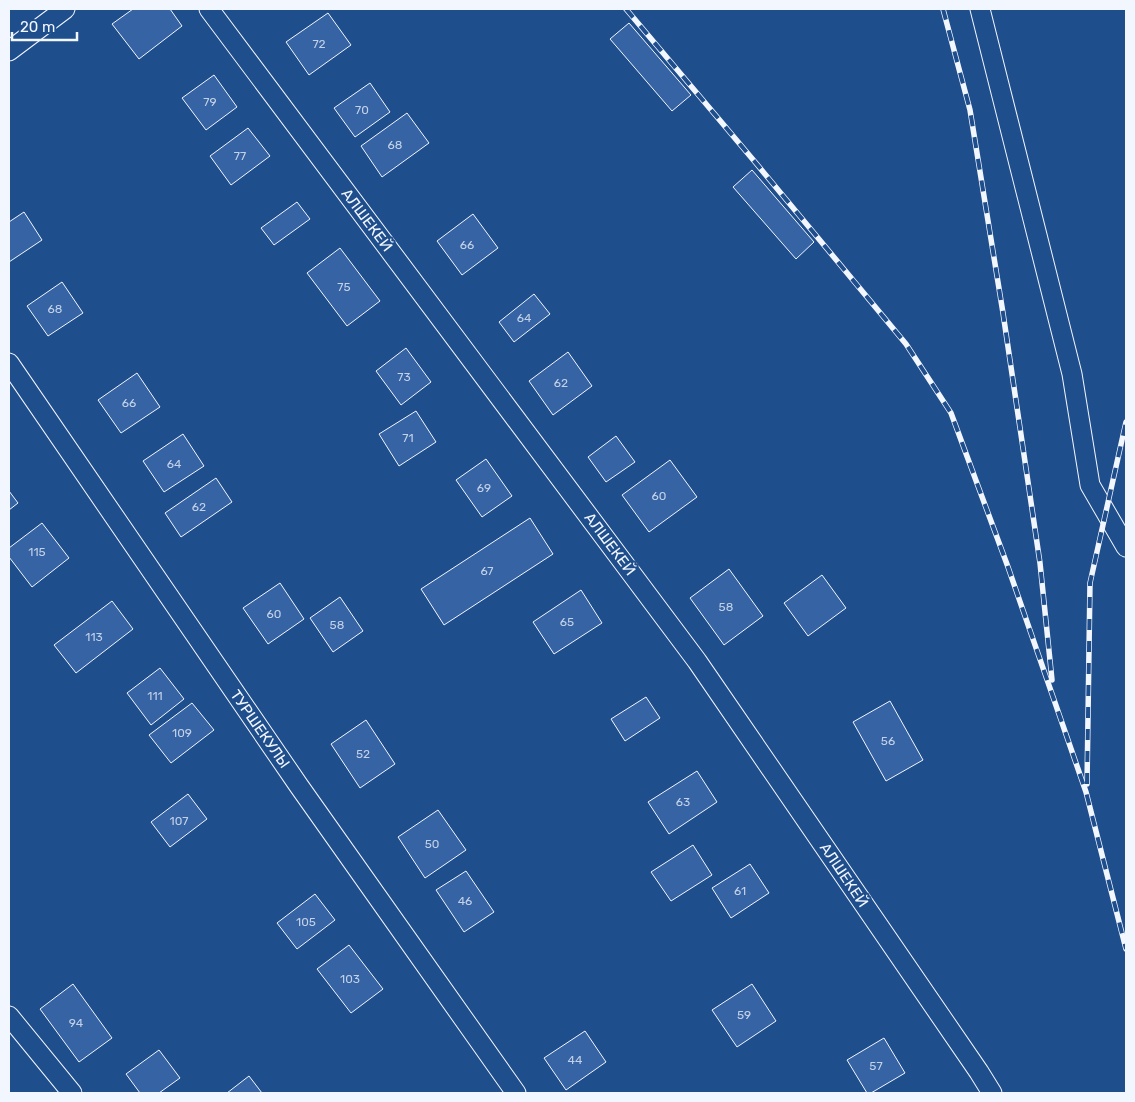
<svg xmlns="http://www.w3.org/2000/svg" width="1135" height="1102" viewBox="0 0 1135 1102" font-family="Rubik,sans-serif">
  <rect width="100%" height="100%" fill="#1f4e8c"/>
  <g fill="#3563a3" stroke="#f2f6ff">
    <polygon points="133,9 170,9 182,26 139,59 112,24"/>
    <polygon points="328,13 351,45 309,75 286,42"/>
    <polygon points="629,23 691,95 672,111 610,39"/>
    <polygon points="214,75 237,107 206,130 182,98"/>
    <polygon points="370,83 390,112 355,137 334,108"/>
    <polygon points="407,113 429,143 382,177 361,146"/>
    <polygon points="248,128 270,156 231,185 210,156"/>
    <polygon points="752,170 814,242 796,259 733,187"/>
    <polygon points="297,202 310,219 274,245 261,228"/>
    <polygon points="24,212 42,240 9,262 9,222"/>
    <polygon points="473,214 498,248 462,275 437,241"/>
    <polygon points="340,248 380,301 347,326 307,273"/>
    <polygon points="62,282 83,313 48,336 27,306"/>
    <polygon points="534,294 550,314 514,342 499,322"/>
    <polygon points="406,348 431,382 401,405 376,371"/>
    <polygon points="568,352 592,386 553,415 529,381"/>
    <polygon points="137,373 160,407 121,433 98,400"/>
    <polygon points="416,411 436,442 399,466 379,434"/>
    <polygon points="183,434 204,466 164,492 143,461"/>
    <polygon points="616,436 635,462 606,482 588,457"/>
    <polygon points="486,459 512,496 482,517 456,480"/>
    <polygon points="670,460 697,497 649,532 622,495"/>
    <polygon points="216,478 232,502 181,537 165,513"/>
    <polygon points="9,491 18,503 9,510"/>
    <polygon points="530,518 553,554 444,625 421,589"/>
    <polygon points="42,523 69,558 32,587 9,557 9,548"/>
    <polygon points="729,569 763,616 724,645 690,598"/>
    <polygon points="822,575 846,608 808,636 784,603"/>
    <polygon points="280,583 304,619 268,644 243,608"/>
    <polygon points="581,590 602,623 554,654 533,622"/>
    <polygon points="340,597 363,631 333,652 310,618"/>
    <polygon points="112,601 133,629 76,673 54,645"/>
    <polygon points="160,668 184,699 151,725 127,693"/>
    <polygon points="646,697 660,718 625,741 611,719"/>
    <polygon points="890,701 923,760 886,781 853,722"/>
    <polygon points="192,703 214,730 171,763 149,735"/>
    <polygon points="366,720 395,764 360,788 331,744"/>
    <polygon points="697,771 717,802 669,834 648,802"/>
    <polygon points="188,794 207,819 170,847 151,822"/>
    <polygon points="438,810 466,850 425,878 398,837"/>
    <polygon points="693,845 712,875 671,901 651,872"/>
    <polygon points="750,864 769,893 731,918 712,888"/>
    <polygon points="466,871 494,912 464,932 436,890"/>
    <polygon points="315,894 335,920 297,949 277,923"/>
    <polygon points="349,945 383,989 351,1013 317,969"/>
    <polygon points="73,984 112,1038 79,1062 40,1009"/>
    <polygon points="752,984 776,1021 737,1047 712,1010"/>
    <polygon points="585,1031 606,1062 566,1090 544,1058"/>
    <polygon points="884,1038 905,1073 871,1093 867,1093 847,1060"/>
    <polygon points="159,1050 180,1078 159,1093 140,1093 126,1074"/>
    <polygon points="249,1076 262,1093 227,1093"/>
  </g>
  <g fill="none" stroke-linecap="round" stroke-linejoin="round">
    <defs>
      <g id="street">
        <polyline points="209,9 697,661 979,1072 992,1093"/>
        <polyline points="980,9 1072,374 1090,485 1126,547"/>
        <polyline points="9,51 65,9"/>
        <polyline points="9,363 299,786 516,1093"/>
        <polyline points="9,1016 72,1093"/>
      </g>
    </defs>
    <use href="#street" stroke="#f2f6ff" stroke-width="21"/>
    <use href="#street" stroke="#1f4e8c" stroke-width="19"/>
    <defs>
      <g id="rail">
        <polyline points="626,9 755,162 906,344 951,413 1008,567 1086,792 1126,949"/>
        <polyline points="943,9 970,110 1003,313 1040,563 1052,680"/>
        <polyline points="1087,784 1090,583 1126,422"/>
      </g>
    </defs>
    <use href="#rail" stroke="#f2f6ff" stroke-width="5.5"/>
    <use href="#rail" stroke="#1f4e8c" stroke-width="4" stroke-dasharray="11" stroke-linecap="butt"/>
  </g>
  <g text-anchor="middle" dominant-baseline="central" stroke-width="4" stroke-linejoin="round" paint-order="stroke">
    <g font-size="12" fill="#c3d1e8">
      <text x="319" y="44">72</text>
      <text x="210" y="102">79</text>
      <text x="362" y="110">70</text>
      <text x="395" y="145">68</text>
      <text x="240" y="156">77</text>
      <text x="467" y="245">66</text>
      <text x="344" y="287">75</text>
      <text x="55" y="309">68</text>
      <text x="524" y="318">64</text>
      <text x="404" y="377">73</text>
      <text x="561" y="383">62</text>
      <text x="129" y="403">66</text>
      <text x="408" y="438">71</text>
      <text x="174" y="464">64</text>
      <text x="484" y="488">69</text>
      <text x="659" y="496">60</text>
      <text x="199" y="507">62</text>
      <text x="37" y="552">115</text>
      <text x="487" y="571">67</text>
      <text x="726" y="607">58</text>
      <text x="274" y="614">60</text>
      <text x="567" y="622">65</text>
      <text x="337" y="625">58</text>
      <text x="94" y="637">113</text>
      <text x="155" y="696">111</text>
      <text x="182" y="733">109</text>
      <text x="888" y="741">56</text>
      <text x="363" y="754">52</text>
      <text x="683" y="802">63</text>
      <text x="179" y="821">107</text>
      <text x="432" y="844">50</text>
      <text x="740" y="891">61</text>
      <text x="465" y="901">46</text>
      <text x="306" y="922">105</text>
      <text x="350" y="979">103</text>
      <text x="744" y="1015">59</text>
      <text x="76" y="1023">94</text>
      <text x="575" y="1060">44</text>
      <text x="876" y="1066">57</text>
    </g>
    <g font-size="15" fill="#f2f6ff" stroke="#1f4e8c">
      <text transform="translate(367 220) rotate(53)">АЛШЕКЕЙ</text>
      <text transform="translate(610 544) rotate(53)">АЛШЕКЕЙ</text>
      <text transform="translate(260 729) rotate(55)">ТУРШЕКУЛЫ</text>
      <text transform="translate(844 875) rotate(56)">АЛШЕКЕЙ</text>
    </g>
  </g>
  <rect width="1135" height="1102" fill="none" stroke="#f2f6ff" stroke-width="20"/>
  <path d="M12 32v8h65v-8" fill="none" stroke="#f2f6ff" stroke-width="2.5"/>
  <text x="20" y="32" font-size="15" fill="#f2f6ff" stroke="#1f4e8c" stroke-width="4" paint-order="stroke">20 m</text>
</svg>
